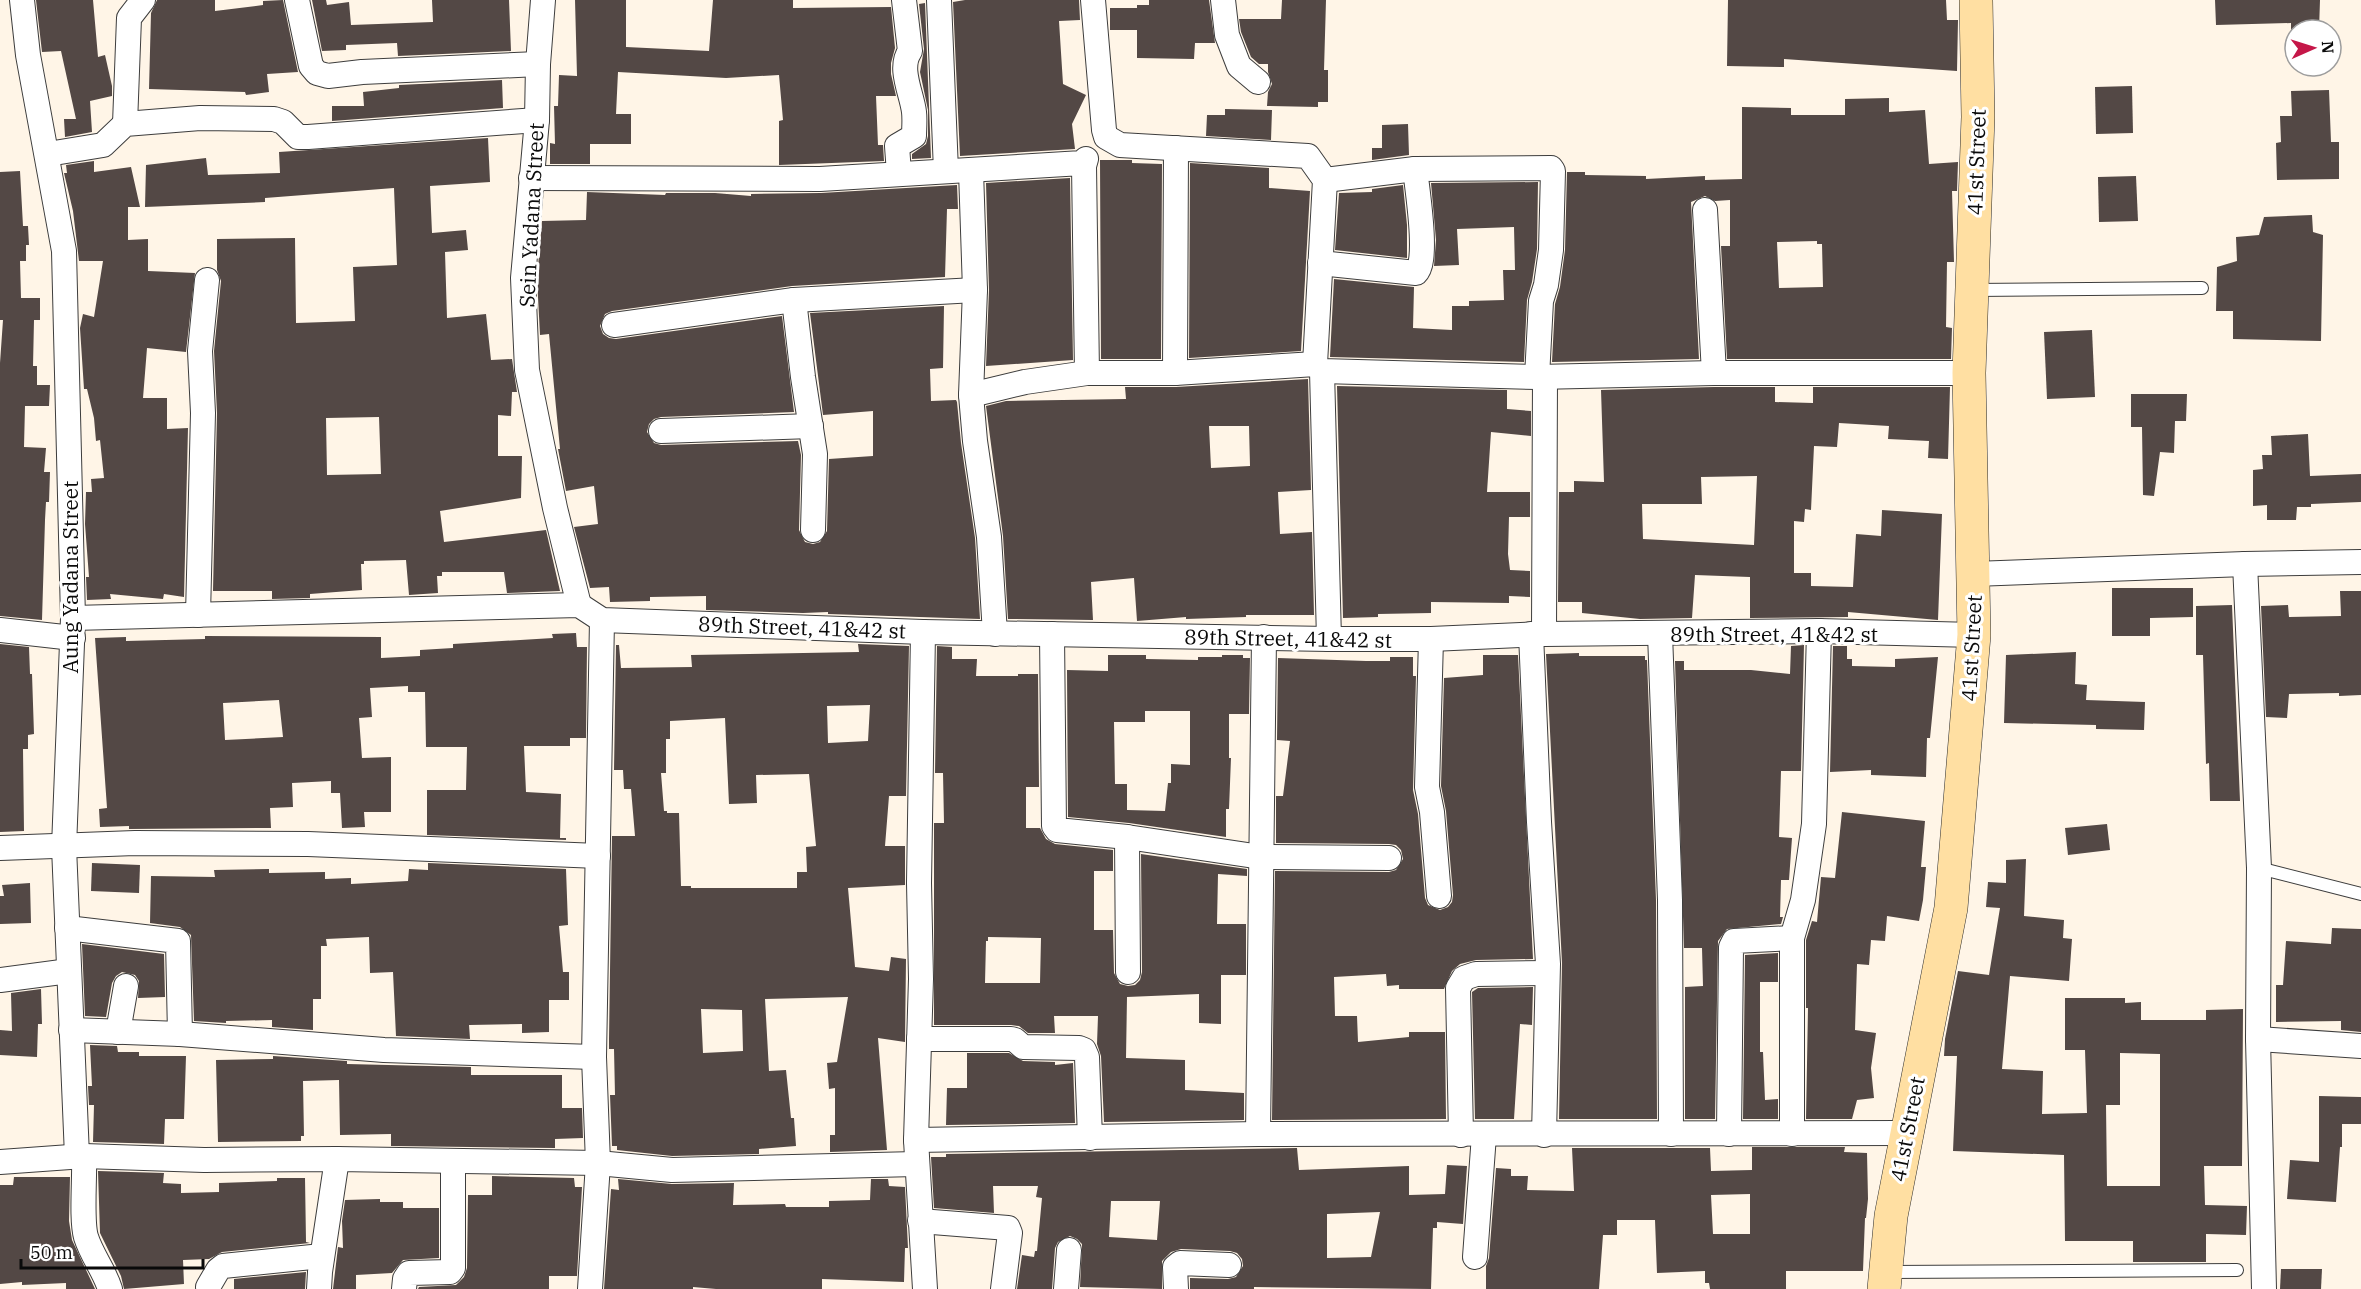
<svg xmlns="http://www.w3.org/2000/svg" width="2361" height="1289" viewBox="0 0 2361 1289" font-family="'IBM Plex Serif',serif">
  <rect width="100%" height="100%" fill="#fff5e7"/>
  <g fill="#534845" fill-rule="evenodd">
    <polygon points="36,0 93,0 98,57 105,55 112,86 112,96 90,101 92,132 65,137 64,119 76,119 61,51 42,52"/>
    <polygon points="157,0 215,0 215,11 263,5 263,1 283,0 298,72 267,74 269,92 246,95 245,92 149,89 151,13"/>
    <polygon points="312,0 326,0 327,5 349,2 351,25 433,22 432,0 509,0 511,51 398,56 397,43 346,45 346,50 322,51"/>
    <polygon points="575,0 626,0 626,47 709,51 713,0 793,0 793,8 891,7 895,48 891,63 891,74 896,96 876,96 878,145 883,145 884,161 779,165 779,121 783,120 779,75 726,78 618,72 616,114 631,114 631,144 590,144 590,164 550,164 550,143 555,144 554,106 558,106 559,75 577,76"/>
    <polygon points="965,0 1079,0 1080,20 1059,21 1063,84 1086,95 1072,124 1075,149 960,156 953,2"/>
    <polygon points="1149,0 1209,0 1215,43 1195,43 1194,59 1137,58 1137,30 1110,30 1110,8 1137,8 1137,5 1149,5"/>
    <polygon points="1282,0 1326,0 1324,70 1328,70 1328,102 1318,102 1318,107 1267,106 1268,92 1272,84 1268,72 1268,64 1259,64 1251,57 1241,32 1239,19 1281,19"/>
    <polygon points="1728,0 1946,0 1947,20 1958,20 1957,71 1784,59 1784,67 1727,66"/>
    <polygon points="2215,0 2320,0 2319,30 2291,30 2291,23 2216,25"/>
    <polygon points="925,3 931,158 912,159 912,154 926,144 928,136 928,110 920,72 924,49 919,4"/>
    <polygon points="502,80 503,108 332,121 332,106 364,106 363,92 399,88 399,85"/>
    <polygon points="2132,86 2133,133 2096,134 2095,87"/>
    <polygon points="2329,90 2331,142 2339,142 2339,179 2277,180 2276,143 2281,142 2280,116 2292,116 2291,91"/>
    <path d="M1889 98V112L1925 110 1929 164 1958 162 1957 191H1952L1954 262H1947L1946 327 1952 328 1951 359H1727L1721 246H1730V200L1715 201 1705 196 1691 202 1699 359 1552 362 1555 304 1560 287 1565 250 1567 172H1585V175L1646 176V179L1705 176V180L1742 179V107L1791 108V115H1845V99ZM1817 241V244H1822L1823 287 1779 288 1777 242Z"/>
    <polygon points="1225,109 1272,110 1271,140 1206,136 1207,115 1225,115"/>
    <polygon points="1408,124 1409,155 1372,160 1372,148 1382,148 1382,125"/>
    <path d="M488 138 490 182 430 186 432 233 466 230 468 250 445 252 447 318 486 314 491 360 512 359 517 392H512L511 416 498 415V456H522L521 498 440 511 444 542 546 530 560 591 507 593 504 572H442V576H437L438 593 409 595 406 560 364 561V564H361L362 590 310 594V598L272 599V591H213L217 413 214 351 221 281 217 270V239L295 238 296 323 355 321 353 267 397 265 394 188 265 198V202L145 207 146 165 206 158 208 175 280 173 279 152ZM379 417 381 474 327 475 326 418Z"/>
    <polygon points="1100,160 1132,160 1132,163 1162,164 1161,359 1101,359"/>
    <polygon points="94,161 94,172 131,167 140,207 128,207 128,240 148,239 148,271 195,273 186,352 147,348 143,398 167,398 167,429 188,428 184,597 164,594 163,599 110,594 111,599 87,600 86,577 89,577 85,524 86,492 92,492 91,479 104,478 100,440 96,441 94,418 87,389 84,389 80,328 83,314 94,317 103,261 79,261 73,211 64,173 67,173 66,165"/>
    <polygon points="1190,163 1269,168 1269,188 1310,191 1301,351 1189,358"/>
    <polygon points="20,171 23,226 28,226 29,245 26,245 26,261 20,261 21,298 40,298 40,320 34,320 33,366 37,366 37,385 50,385 49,406 25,406 24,447 46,448 44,472 50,472 49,502 46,502 45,520 42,620 0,616 0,363 3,320 0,320 0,172"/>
    <polygon points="2136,176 2138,221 2099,222 2098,177"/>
    <polygon points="1070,178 1073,360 986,366 989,290 986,183"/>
    <polygon points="1538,182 1537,249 1532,282 1527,300 1524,362 1330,357 1334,279 1414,287 1413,328 1452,330 1452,306 1469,306 1469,301 1504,300 1503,270 1515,270 1514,227 1457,229 1459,265 1434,266 1436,240 1431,183"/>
    <polygon points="957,185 958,209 947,209 945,277 792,286 612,311 605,314 600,326 603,334 609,338 616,339 782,316 794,412 661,417 654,419 649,424 647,432 654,443 661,445 798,441 801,455 799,530 805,542 813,544 820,542 827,531 829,459 873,456 873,411 823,415 810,313 944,306 943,368 930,369 931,401 956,400 957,402 961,443 975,538 980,619 828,614 828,612 803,613 706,610 706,596 650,597 650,601 610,602 609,587 590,588 574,527 598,524 594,486 566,491 558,449 560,449 549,334 540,335 537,278 542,221 586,220 587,192 665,195 666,193 715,193 751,196 751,194 821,193"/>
    <polygon points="1403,185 1407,225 1407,258 1335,250 1339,193 1372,192 1372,189"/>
    <polygon points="2312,215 2313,232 2323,235 2321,341 2233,339 2233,311 2216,311 2217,267 2237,261 2236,237 2259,235 2264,217"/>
    <polygon points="2092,330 2095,397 2047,399 2044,332"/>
    <path d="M1308 379 1311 490 1278 492 1280 534 1312 532 1314 615H1246V617L1186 619V617L1137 621 1134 578 1091 582 1093 620 1008 619 1003 536 986 406 1006 401 1126 399 1125 387H1176ZM1209 426H1249L1250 466 1211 468Z"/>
    <polygon points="1337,386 1507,390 1507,409 1531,411 1531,436 1491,432 1487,492 1530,492 1530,517 1509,517 1508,554 1510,570 1530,571 1530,597 1509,596 1509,603 1431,602 1431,613 1378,614 1378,617 1343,618"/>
    <path d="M1714 387H1775V402L1813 403V387H1950L1948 459 1928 458 1929 441 1888 439 1889 426 1839 423 1837 447 1814 446 1811 510 1805 509 1804 522 1794 521V573H1811V586L1853 587 1856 534 1881 536 1882 510 1942 514 1938 620 1848 612V617L1750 618V577L1695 575 1692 618 1640 619 1582 613V602H1558L1559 492H1574V481L1604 482 1601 390ZM1757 476 1754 545 1643 539 1642 504H1702L1701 477Z"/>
    <polygon points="2131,394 2187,394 2186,421 2175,421 2174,453 2160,452 2154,496 2143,495 2142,427 2131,427"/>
    <polygon points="2308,434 2310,476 2361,474 2361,502 2311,504 2311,507 2297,507 2296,520 2267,520 2267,505 2253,506 2253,470 2263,469 2262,455 2272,455 2271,436"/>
    <polygon points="2112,588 2193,588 2193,617 2150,618 2150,636 2112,636"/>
    <polygon points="2340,591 2361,591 2361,695 2339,696 2339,693 2289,694 2287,718 2266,717 2261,606 2288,605 2289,617 2341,616"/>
    <polygon points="2232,605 2240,801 2210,801 2209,763 2206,764 2203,655 2196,655 2196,606"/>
    <path d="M576 633 577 647H587L586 738H570V746H524L526 792 561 794 560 838H566V840L427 835V790H466L467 747H426L425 692H408V686L370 688 372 717 359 718 362 758 391 757V812H364L365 827 342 828 340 793H331V781L292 783 293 807 270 808 271 828 129 829V826L100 827 99 809 107 808 95 638 126 637V641L205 639V636L381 637V658L420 656V650L453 648V644L553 638 552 634ZM279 700 283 737 225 740 223 703Z"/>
    <polygon points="0,644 29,647 30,674 32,674 34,734 28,735 28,749 23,749 24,831 0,832"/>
    <path d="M858 644 909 646 906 796H889L885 846H905V885L848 888 855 967 889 971 891 957 906 959 905 1042 878 1038 887 1150 830 1152V1135H835V1088L829 1089 827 1063 837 1062 848 997 765 999 769 1071 786 1070 791 1118H794L796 1146 759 1149V1154L672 1156 617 1150V1146H612L610 1095H615L614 1049H609V1039L612 836H635L631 789H624L623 770H614L616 645H619L621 668 692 667 691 655 859 652ZM870 705 868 741 828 743 827 706ZM725 718 729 804 757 803 756 775 809 774 816 846 806 847 807 872H797V888H691V886H681L679 813H667V811H664L661 773H666V739H670V721ZM701 1009 742 1010 743 1051 703 1053Z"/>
    <polygon points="1804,645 1801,771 1781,771 1779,837 1792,838 1789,880 1781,880 1780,917 1783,917 1781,924 1727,929 1718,941 1715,1119 1685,1119 1685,987 1703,986 1702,948 1684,948 1675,661 1684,661 1684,670 1751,670 1790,674 1791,646"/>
    <path d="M937 646 952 647V659H977L976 676H1018V674H1038L1039 787H1026V828H1040L1046 839 1055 844 1113 850V871H1094V930H1113L1114 973 1120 984 1128 986 1135 985 1140 980 1142 972 1141 854 1247 869V876L1218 874 1217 924H1246V975H1221V1024L1199 1023V994L1127 997 1126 1058 1185 1060V1090L1244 1093V1120L1104 1122 1101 1056 1097 1044 1098 1016H1054L1055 1033H1028L1019 1026 1011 1025H934V823H944L943 773H935ZM988 937 1041 938 1040 983H985L986 941H988Z"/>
    <polygon points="1833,646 1847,646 1847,659 1852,659 1852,666 1895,667 1895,659 1938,657 1930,738 1927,738 1926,777 1871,775 1871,770 1830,772"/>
    <polygon points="2076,652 2075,684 2087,685 2086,700 2145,702 2144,730 2096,729 2096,725 2004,723 2006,655"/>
    <polygon points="1579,653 1579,656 1645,656 1645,660 1647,660 1656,900 1657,1119 1559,1119 1562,963 1546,654"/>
    <path d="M1108 655H1146V659L1198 660V657H1222V655H1243V658H1250L1249 714H1229V758H1231L1229 809H1226V837L1129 823 1068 817 1067 670 1108 671ZM1145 711H1190V765L1171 764V783H1168L1165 811 1127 810V784H1115L1114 722H1145Z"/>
    <polygon points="1483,655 1518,655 1533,959 1476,960 1460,964 1452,971 1444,989 1399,989 1399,985 1387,986 1386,974 1334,977 1335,1016 1357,1016 1358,1042 1409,1037 1409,1032 1445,1032 1446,1119 1272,1120 1275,871 1389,872 1396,870 1403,859 1401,850 1396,845 1389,844 1276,843 1276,796 1283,796 1290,741 1277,740 1278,658 1366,661 1390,661 1390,657 1413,657 1413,676 1416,676 1413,790 1418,814 1425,898 1428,905 1440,910 1448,907 1452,902 1453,895 1446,811 1441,786 1444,678 1483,675"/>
    <polygon points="1842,812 1925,821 1921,867 1926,867 1923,900 1919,921 1887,916 1885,941 1871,940 1869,965 1857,964 1855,1030 1876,1033 1871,1068 1874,1098 1857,1100 1852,1119 1806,1119 1808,1008 1806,1008 1806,940 1812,921 1817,922 1821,877 1835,878"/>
    <polygon points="2107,824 2110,850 2068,855 2065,828"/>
    <path d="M2026 859 2024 916 2064 920 2063 938 2072 939 2069 981 2010 976 2002 1069 2043 1071 2042 1114 2087 1113 2085 1050H2065V998H2125V1003L2141 1002V1020H2206V1010L2243 1009 2242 1166H2204L2205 1205 2247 1206 2246 1235 2206 1234V1262H2133V1241H2065L2064 1155 1953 1151 1957 1056H1944L1945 1039 1958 971 1989 975 2000 908 1986 907 1988 882 2006 883V860ZM2120 1053 2160 1054V1186H2107L2106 1105H2120Z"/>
    <polygon points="92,863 140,865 139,893 91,891"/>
    <polygon points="428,863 566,869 568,925 559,926 563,972 569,972 569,1000 549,1000 549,1032 522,1033 522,1024 469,1025 470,1039 396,1036 393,972 370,973 369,937 326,939 327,946 321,946 321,999 313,999 313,1030 272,1027 272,1020 226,1021 226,1023 194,1021 191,935 180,927 150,923 151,876 215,877 214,870 269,869 269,873 325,872 325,879 351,878 351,884 408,881 409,869 428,870"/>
    <polygon points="30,883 31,923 0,924 0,896 4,896 2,885"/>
    <polygon points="2332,928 2361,929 2361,1032 2341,1030 2341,1021 2276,1022 2276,985 2283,985 2286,941 2331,944"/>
    <polygon points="82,944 164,954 165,997 138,998 139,981 135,975 122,972 116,976 112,983 106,1017 85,1016"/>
    <polygon points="1778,953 1778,982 1760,982 1760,1052 1763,1052 1765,1100 1778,1099 1778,1119 1743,1119 1745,955"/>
    <polygon points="1533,987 1532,1025 1520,1024 1514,1119 1475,1119 1472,992 1478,988"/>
    <polygon points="41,989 42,1024 38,1024 37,1057 0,1055 0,1030 12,1031 11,993"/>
    <polygon points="90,1045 117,1046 118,1052 139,1052 139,1056 186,1056 184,1119 165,1119 164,1144 93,1142 94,1105 89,1105 88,1086 92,1086"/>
    <polygon points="967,1053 1009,1053 1023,1061 1055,1062 1055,1065 1073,1063 1075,1123 946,1125 947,1088 967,1088"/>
    <polygon points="273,1056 347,1061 347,1064 471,1067 471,1075 562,1075 562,1108 582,1108 583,1138 555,1139 555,1148 391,1146 391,1134 340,1135 339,1080 303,1081 304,1136 301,1136 301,1141 218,1142 216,1060 273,1059"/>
    <polygon points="2319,1096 2361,1097 2361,1124 2342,1124 2342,1147 2340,1147 2336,1202 2287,1199 2290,1160 2319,1162"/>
    <path d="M1752 1147H1845L1844 1152 1867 1153 1868 1199 1866 1218H1865L1863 1271H1786V1289H1710L1709 1283H1705V1271L1657 1273 1655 1220H1617V1235H1603L1599 1289H1486V1266L1489 1258 1496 1168 1511 1169V1176H1528L1527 1190 1574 1191 1572 1148H1710L1711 1171 1752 1170ZM1750 1194V1234H1713L1711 1195Z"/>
    <path d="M1297 1148 1299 1170 1409 1166V1195L1445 1194 1447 1165 1467 1166 1463 1224 1437 1222V1228H1433L1431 1289 1254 1287V1289H1190V1278L1228 1279 1236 1277 1243 1266 1242 1259 1237 1253 1230 1251 1181 1249 1171 1252 1162 1261V1289L1080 1287 1082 1244 1077 1239 1070 1236 1058 1242 1055 1248 1052 1289H1017L1022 1255 1034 1257 1035 1251H1037L1042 1198 1036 1197 1038 1186H993L994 1213 934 1208 931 1157H946V1154ZM1111 1201H1160L1157 1240 1109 1237ZM1380 1212 1371 1257 1327 1258V1214Z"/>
    <polygon points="98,1171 164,1173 163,1183 181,1184 181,1193 219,1192 219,1183 277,1181 277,1178 305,1178 306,1242 310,1243 222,1252 209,1259 183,1260 184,1284 124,1289 121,1276 100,1233"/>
    <polygon points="492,1176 574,1178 575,1187 582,1187 577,1276 549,1276 549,1289 418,1289 419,1287 456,1285 464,1277 467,1268 468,1195 492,1195"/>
    <polygon points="14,1177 70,1177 69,1221 72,1240 95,1289 66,1289 66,1283 22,1285 22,1282 0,1284 0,1185 13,1185"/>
    <polygon points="618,1179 672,1184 734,1183 733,1205 785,1204 786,1207 829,1207 829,1201 870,1200 871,1179 888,1179 889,1186 905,1187 908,1248 905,1248 904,1282 822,1279 822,1289 716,1289 693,1287 693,1289 604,1289 611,1189 619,1190"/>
    <polygon points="380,1199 380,1202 403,1202 403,1208 439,1208 439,1258 403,1260 392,1273 356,1275 356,1289 333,1289 338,1247 343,1248 342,1221 345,1200"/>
    <polygon points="2281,1269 2322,1269 2321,1289 2280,1289"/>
    <polygon points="306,1272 305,1289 234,1289 234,1279"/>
  </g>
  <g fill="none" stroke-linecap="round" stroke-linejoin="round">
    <defs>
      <g id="service">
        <polyline points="1973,290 2202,288"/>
        <polyline points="2259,868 2361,894"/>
        <polyline points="1887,1272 2237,1270"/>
      </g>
      <g id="minor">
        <polyline points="22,0 28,55 64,251 73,618 64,847 77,1156"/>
        <polyline points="297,0 311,66 317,73 328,76 362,72 538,64"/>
        <polyline points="543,0 538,64 537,120 523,278 527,370 555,508 579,605"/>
        <polyline points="939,0 946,171"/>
        <polyline points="1093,0 1104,130 1106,137 1120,145 1308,156 1325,180 1315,364"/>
        <polyline points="1223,0 1227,35 1239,66 1258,82"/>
        <polyline points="125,124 129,18 143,0"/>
        <polyline points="48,154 103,145 125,124 200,118 274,119 283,122 298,137 308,137 537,120"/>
        <polyline points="971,171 975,290 971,395 975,441 989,537 995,634"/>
        <path d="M899 173 897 146 914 136C914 129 915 120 914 112 912 94 898 68 910 51L904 0"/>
        <polyline points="531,178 820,179 1082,163 1086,159 1084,166 1087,373"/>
        <polyline points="1325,180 1415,169 1551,168 1553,171 1551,250 1546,285 1541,301 1537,377"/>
        <polyline points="1705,210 1714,373"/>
        <path d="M1320 263 1416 273C1429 262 1417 188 1415 169"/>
        <polyline points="794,300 803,377 815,454 813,530"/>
        <polyline points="614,325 794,300 975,290"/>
        <polyline points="1322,371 1329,639"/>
        <polyline points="1175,373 1176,148"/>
        <polyline points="971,395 1025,382 1087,373 1175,373 1315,364 1322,371 1537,377 1714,373 1969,373"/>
        <polyline points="661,431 811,426"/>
        <polyline points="2245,564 2259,868 2258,1039 2264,1289"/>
        <polyline points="1974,574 2245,564 2361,562"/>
        <polyline points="198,615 203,413 200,351 207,280"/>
        <polyline points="73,618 579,605 602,620 923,632 1329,639 1431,639 1544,634 1819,631 1974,635"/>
        <polyline points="0,630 73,638"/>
        <polyline points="923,632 919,883 921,979 916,1140 925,1289"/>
        <polyline points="1052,634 1054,826 1057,830 1127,837 1261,857 1389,858"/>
        <polyline points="1531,634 1539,822 1548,964 1544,1135"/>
        <polyline points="1544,634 1545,377"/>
        <polyline points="1660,634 1670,900 1671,1134"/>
        <polyline points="1431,639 1427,787 1432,812 1439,896"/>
        <polyline points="1127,837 1128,972"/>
        <polyline points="0,848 135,843 308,844 598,856"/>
        <polyline points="67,928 178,941 180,1034"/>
        <polyline points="0,980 69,971"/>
        <polyline points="71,1030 180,1034 384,1050 594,1057"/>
        <polyline points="118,1032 126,986"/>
        <polyline points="919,1039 1011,1039 1015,1040 1023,1047 1079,1048 1084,1050 1087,1057 1090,1138"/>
        <polyline points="2258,1039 2361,1046"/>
        <polyline points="1258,1134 1264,637"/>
        <polyline points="1729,1134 1731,947 1734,941 1792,938"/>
        <polyline points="1792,1134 1792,938 1803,900 1814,824 1819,631"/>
        <polyline points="1461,1135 1458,988 1464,978 1476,974 1547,973"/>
        <polyline points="916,1140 1258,1134 1906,1133"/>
        <path d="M84 1156C85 1177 81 1220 86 1237 92 1256 104 1270 110 1289"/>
        <polyline points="0,1162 84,1156 204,1160 337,1159 598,1163 672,1170 916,1164"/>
        <polyline points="920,1221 1008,1228 1010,1233 1003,1289"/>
        <polyline points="1475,1257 1484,1135"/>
        <polyline points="208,1287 218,1270 223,1266 322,1256"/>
        <polyline points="319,1289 320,1272 337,1159"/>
        <polyline points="404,1289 405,1279 409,1273 450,1272 453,1268 453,1161"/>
        <polyline points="590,1289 598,1163 594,1057 602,620"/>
        <polyline points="1066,1289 1069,1250"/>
        <polyline points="1176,1289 1175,1267 1180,1263 1229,1265"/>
      </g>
      <polyline id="secondary" points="1884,1289 1891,1216 1951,908 1974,635 1969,373 1978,117 1976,0"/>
    </defs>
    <use href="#service" stroke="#3d3d3d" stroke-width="14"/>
    <use href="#minor" stroke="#3d3d3d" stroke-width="26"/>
    <use href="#secondary" stroke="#2c2c2c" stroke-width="34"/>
    <use href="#service" stroke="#fff" stroke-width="12"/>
    <use href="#minor" stroke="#fff" stroke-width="24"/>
    <use href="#secondary" stroke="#ffdfa2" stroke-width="33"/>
  </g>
  <g text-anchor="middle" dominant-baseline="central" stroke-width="6" stroke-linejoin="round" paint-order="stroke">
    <g font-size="21" fill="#0a0a0a" stroke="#fff">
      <text transform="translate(1976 162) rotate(-88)">41st Street</text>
      <text transform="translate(531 215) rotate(-87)">Sein Yadana Street</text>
      <text transform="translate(70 577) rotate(-90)">Aung Yadana Street</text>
      <text transform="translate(802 627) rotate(2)">89th Street, 41&amp;42 st</text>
      <text x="1774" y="634">89th Street, 41&amp;42 st</text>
      <text transform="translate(1288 638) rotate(1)">89th Street, 41&amp;42 st</text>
      <text transform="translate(1971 648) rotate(-87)">41st Street</text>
      <text transform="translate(1907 1129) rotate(-79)">41st Street</text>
    </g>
  </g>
  <g transform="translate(2313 48) rotate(87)"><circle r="28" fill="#ffffff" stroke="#9d9d9d" stroke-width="1.5"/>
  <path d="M0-4.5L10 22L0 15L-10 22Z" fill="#c51748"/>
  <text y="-9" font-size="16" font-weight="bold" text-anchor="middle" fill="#0a0a0a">N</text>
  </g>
  <path d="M21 1259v9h182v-9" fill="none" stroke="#0a0a0a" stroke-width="3"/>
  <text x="30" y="1259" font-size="18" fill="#0a0a0a" stroke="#ffffff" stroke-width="4.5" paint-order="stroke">50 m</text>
</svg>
